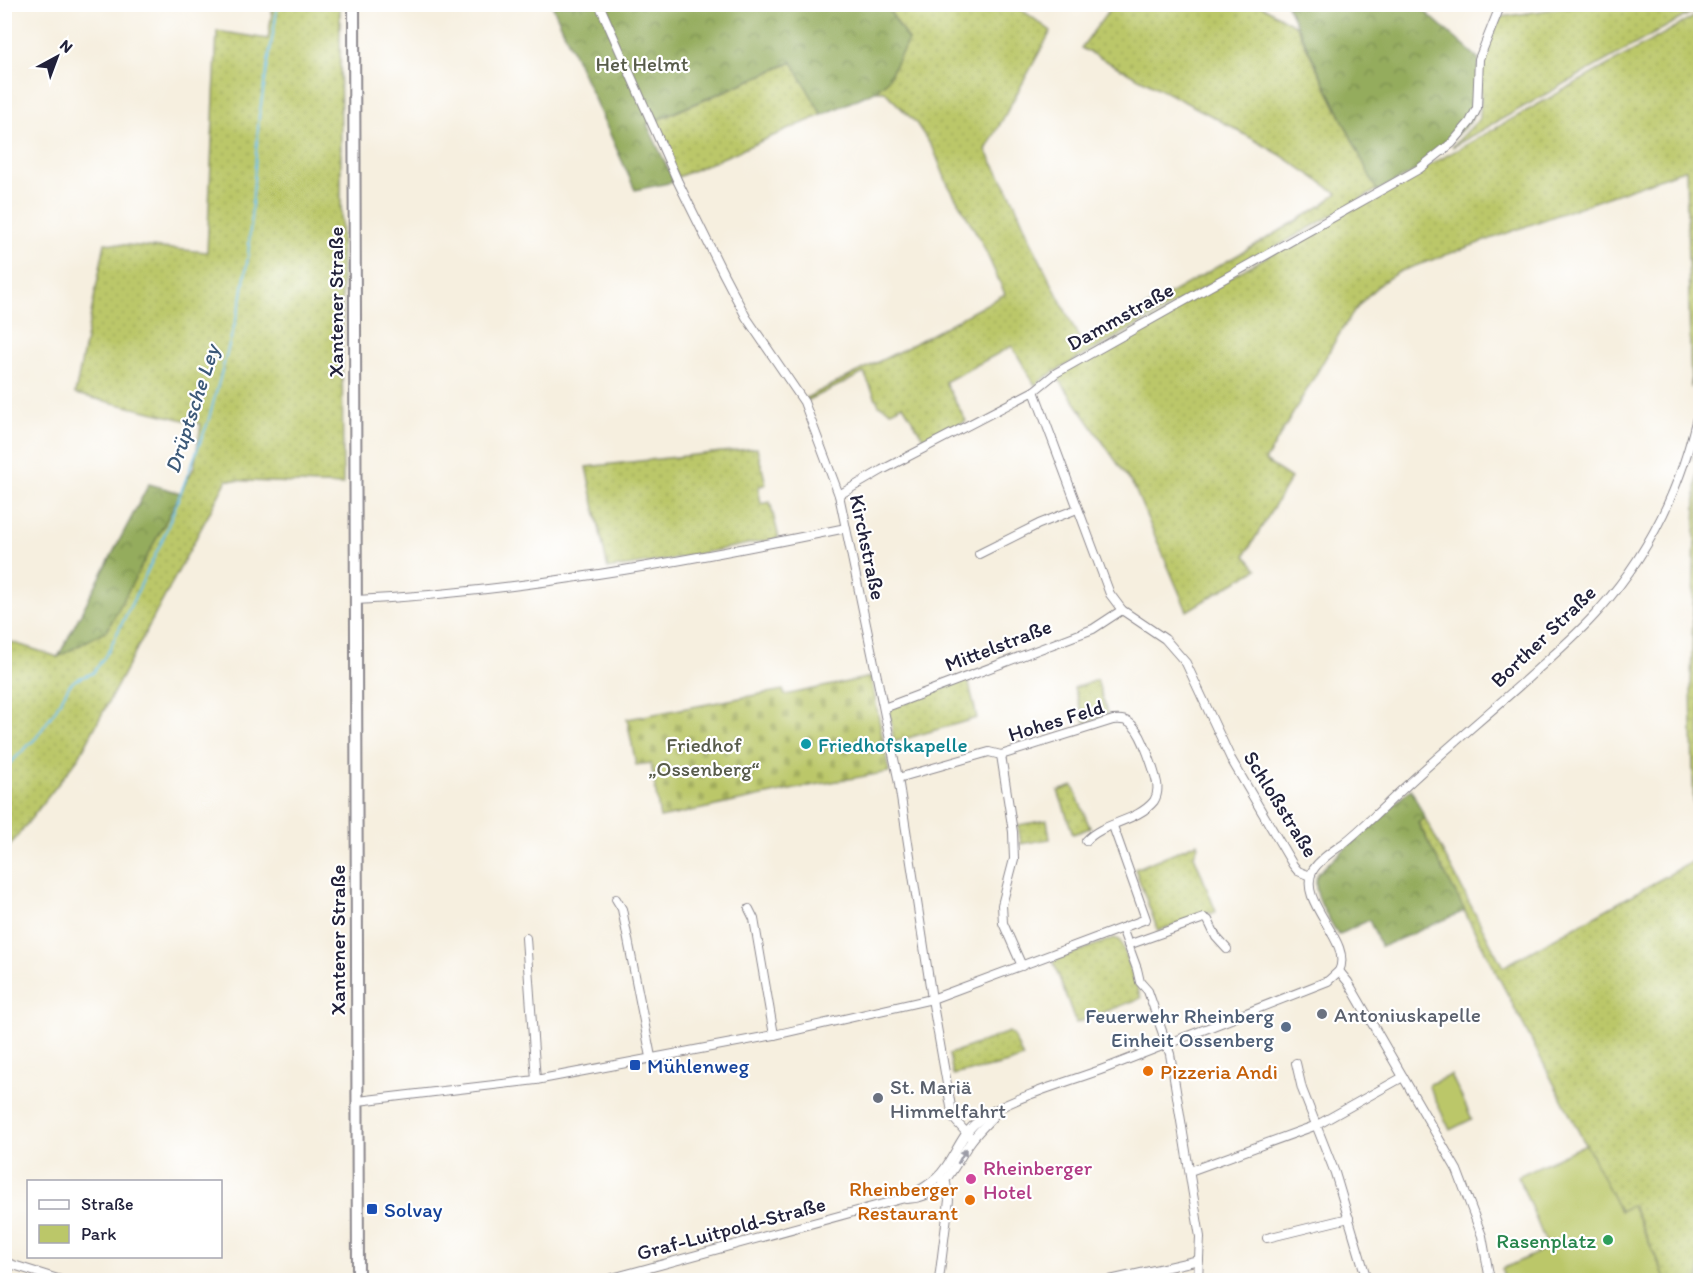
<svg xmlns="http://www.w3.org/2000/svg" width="1705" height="1285" viewBox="0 0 1705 1285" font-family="Itim,sans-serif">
  <defs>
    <pattern id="green-dots" width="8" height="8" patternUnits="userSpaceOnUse" patternTransform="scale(1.5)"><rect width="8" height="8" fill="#bbc769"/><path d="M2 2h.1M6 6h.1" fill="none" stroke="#a0ab5c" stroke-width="1.8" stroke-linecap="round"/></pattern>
    <pattern id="forest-crowns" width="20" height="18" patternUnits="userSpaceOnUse" patternTransform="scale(1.5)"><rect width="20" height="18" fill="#94ac5d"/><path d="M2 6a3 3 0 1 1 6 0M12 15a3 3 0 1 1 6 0" fill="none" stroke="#788c4e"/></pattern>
    <pattern id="cemetery-stones" width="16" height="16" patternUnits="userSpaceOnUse" patternTransform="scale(1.5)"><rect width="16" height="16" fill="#bbc769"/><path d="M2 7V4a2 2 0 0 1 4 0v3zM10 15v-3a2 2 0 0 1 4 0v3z" fill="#a0ab5c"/></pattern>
  </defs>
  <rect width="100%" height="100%" fill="#fff"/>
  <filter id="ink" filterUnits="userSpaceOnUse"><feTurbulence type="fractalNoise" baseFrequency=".0167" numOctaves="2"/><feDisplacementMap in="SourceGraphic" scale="12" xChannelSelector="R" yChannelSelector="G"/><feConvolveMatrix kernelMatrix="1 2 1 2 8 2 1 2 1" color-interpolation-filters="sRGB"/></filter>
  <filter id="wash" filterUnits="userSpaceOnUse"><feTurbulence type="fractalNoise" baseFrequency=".008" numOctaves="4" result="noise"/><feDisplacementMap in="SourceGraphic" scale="24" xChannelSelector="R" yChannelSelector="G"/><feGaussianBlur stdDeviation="1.35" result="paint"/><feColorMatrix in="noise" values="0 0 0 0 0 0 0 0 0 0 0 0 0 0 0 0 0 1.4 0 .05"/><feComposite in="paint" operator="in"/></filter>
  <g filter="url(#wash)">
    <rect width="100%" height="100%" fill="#f6efdf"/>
    <g fill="url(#green-dots)" stroke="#6e7452" stroke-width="1.5">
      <polygon points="1587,4 1698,5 1698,9 1452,147 1480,118 1482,64 1486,48 1501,17"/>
      <polygon points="273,5 340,5 343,485 227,480 79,757 5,852 5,640 58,657 107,630 194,467 201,424 75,394 105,243 207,252 217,31 268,39"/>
      <polygon points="886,5 1015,5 1051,31 986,150 1013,199 1034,248 1082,344 1278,232 1321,206 1337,193 1279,154 1212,116 1081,48 1113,5 1260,5 1296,26 1377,190 1054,372 1035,385 1012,346 945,382 966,421 925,441 903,405 891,411 879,405 864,373 807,401 806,398 910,346 1005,294 980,239 947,183 934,150 916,123 884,91 875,91 887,81 908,40"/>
      <path d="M1697 15 1699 274 1696 364 1691 388 1686 169 1401 271C1358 292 1338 337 1315 376 1298 404 1282 433 1265 461L1291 478 1245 555 1257 569 1187 611 1134 487 1056 375Z"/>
      <polygon points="793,62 822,115 678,177 653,122"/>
      <polygon points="757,448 766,484 758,487 761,504 770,502 779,538 672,559 608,569 586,467"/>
      <polygon points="1697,448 1700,449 1700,1280 1666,1280 1633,1206 1620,1211 1418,822 1425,818 1503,967 1695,860 1691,685 1697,460 1693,459"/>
      <polygon points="968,679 977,718 894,742 889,709"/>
      <polygon points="1097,680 1108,715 1085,722 1074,688"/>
      <polygon points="1073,786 1090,828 1073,834 1058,791"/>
      <polygon points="1047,820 1050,839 1021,844 1018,825"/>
      <polygon points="1197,843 1198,846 1194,855 1216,912 1211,914 1209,912 1158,931 1135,869"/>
      <polygon points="1114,938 1120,940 1141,998 1076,1023 1053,961"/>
      <path d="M1009 1032 1013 1035 1023 1058C1001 1067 976 1069 953 1075L949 1054Z"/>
    </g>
    <g fill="url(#forest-crowns)" stroke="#5b674c" stroke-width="1.5">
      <polygon points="552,5 886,5 908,40 887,81 875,91 822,115 792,62 647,124 674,182 635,190"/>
      <polygon points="1287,5 1420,5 1430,16 1479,59 1477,108 1470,122 1419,169 1377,191"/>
      <polygon points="149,484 181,493 107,630 58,657"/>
      <path d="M1411 789 1425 818 1418 823 1465 911 1381 947 1369 920 1338 935C1329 917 1309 892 1318 873Z"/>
    </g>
    <polygon fill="url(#cemetery-stones)" stroke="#6e7452" stroke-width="1.5" points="871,677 889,772 809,786 660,818 651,763 636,765 627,719 783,690 785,695"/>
    <g fill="#bbc769" stroke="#6e7452" stroke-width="1.5">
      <polygon points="1451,1075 1472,1119 1450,1130 1428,1085"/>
      <polygon points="1586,1144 1620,1211 1632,1205 1666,1280 1504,1280 1502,1269 1548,1248 1518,1176"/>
    </g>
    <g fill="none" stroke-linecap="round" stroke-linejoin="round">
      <polyline stroke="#6fc2eb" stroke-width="2" points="4,769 36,738 54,712 69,686 75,680 93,673 108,652 162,541 208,422 241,301 248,257 259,116 278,4"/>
    </g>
  </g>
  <g filter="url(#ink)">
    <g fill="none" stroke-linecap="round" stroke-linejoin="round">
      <defs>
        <g id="minor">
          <polyline points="599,4 678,182 724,275 746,317 804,402 839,495 898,778 932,999 953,1118 972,1139"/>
          <polyline points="1700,11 1700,10"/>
          <polyline points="1034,391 1110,594 1122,610 1165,639 1186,663 1231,759 1293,865 1298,871 1310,876"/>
          <polyline points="839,495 882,470 1034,391 1056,373 1419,169 1452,143 1470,122 1477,108 1479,59 1501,4"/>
          <polyline points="979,554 1039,524 1077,509"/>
          <path d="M356 600C520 592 686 561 846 528"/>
          <polyline points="884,708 1093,629 1122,610"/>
          <polyline points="1001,755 1013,832 1014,859 1002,905 1003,923 1022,966"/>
          <path d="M898 778 989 752 1001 755 1113 720C1122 719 1128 720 1134 727 1143 736 1154 770 1157 783 1158 789 1157 796 1154 801 1137 822 1103 822 1086 841"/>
          <polyline points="616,899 622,909 651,1057"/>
          <polyline points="749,909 754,919 774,1035"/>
          <polyline points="1122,928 1137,969 1140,982 1148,991 1170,1054 1200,1237 1198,1280"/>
          <polyline points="526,938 536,1080"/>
          <polyline points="1128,945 1204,918 1208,920 1216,937 1227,949"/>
          <path d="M1339 971C1354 941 1295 902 1313 870 1320 859 1333 851 1344 843 1358 832 1371 819 1384 807 1434 758 1489 714 1540 667 1560 649 1581 631 1599 610 1651 552 1684 480 1700 404"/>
          <polyline points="1339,971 1348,982 1457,1170 1482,1236 1490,1280"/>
          <polyline points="1296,1063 1302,1089 1335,1173 1367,1280"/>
          <polyline points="358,1101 536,1080 774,1035 932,999 1146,919 1113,826"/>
          <polyline points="1190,1171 1317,1125 1403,1077"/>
          <path d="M906 1199C944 1198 951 1170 969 1144 977 1132 988 1123 997 1112"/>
          <polyline points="1267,1238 1349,1218"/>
          <polyline points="4,1262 61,1280"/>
          <path d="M605 1280 901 1199C917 1192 935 1183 945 1168 961 1145 963 1128 991 1112 1027 1093 1068 1082 1106 1068 1180 1039 1254 1010 1328 981L1339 971"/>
          <polyline points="939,1280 949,1200 946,1183 942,1180"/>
          <polyline points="1110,1280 1199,1260"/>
        </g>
        <polyline id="major" points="354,4 358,1280"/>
      </defs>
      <use href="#minor" stroke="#8c888d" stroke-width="10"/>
      <use href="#major" stroke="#8c888d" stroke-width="14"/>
      <use href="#minor" stroke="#fff" stroke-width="8"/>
      <use href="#major" stroke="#fff" stroke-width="10"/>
    </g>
    <defs><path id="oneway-solid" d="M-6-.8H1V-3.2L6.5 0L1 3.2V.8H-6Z" transform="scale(1.5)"/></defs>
    <use fill="#9c9ca7" href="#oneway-solid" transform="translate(962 1156) rotate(-61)"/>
  </g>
  <circle fill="#0f9aa8" stroke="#fff" stroke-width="2" cx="806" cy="744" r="6"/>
  <g fill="#6b7280" stroke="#fff" stroke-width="2">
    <circle cx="1322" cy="1014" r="6"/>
    <circle cx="878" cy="1098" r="6"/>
  </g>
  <circle fill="#5c6f8a" stroke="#fff" stroke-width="2" cx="1286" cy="1027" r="6"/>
  <g fill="#1a4fb4" stroke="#fff" stroke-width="2">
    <rect x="629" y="1059" width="12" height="12" rx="3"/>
    <rect x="366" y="1203" width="12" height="12" rx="3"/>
  </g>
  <g fill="#e8710a" stroke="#fff" stroke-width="2">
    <circle cx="1148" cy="1071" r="6"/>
    <circle cx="970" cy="1200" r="6"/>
  </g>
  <circle fill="#d1479c" stroke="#fff" stroke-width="2" cx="971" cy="1179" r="6"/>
  <circle fill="#2e9e5b" stroke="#fff" stroke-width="2" cx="1608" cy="1240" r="6"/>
  <g text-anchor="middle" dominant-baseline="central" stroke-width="4.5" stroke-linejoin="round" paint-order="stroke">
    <g font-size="21" fill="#585c4b" stroke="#fff">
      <text x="642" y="63">Het Helmt</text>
      <text x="704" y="744">Friedhof<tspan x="704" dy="24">„Ossenberg“</tspan></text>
    </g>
    <g font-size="21" fill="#22223b" stroke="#fff">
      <text transform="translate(335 302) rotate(-90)">Xantener Straße</text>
      <text transform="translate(1120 316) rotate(-29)">Dammstraße</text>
      <text transform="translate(868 547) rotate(78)">Kirchstraße</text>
      <text transform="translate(1543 636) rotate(-44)">Borther Straße</text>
      <text transform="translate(998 645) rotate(-21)">Mittelstraße</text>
      <text transform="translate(1056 720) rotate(-17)">Hohes Feld</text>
      <text transform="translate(1281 804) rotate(58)">Schloßstraße</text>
      <text transform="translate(337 940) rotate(-90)">Xantener Straße</text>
      <text transform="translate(731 1228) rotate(-15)">Graf-Luitpold-Straße</text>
    </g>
    <g font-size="21" fill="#0d838f" stroke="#fff" text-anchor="start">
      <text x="818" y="744">Friedhofskapelle</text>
    </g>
    <g font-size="21" fill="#5b616d" stroke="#fff" text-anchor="start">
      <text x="1334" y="1014">Antoniuskapelle</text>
      <text x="890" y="1086">St. Mariä<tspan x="890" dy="24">Himmelfahrt</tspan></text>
    </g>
    <g font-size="21" fill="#4e5e75" stroke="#fff" text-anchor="end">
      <text x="1274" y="1015">Feuerwehr Rheinberg<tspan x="1274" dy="24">Einheit Ossenberg</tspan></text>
    </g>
    <g font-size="21" fill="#164399" stroke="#fff" text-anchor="start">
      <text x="647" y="1065">Mühlenweg</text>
      <text x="384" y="1209">Solvay</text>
    </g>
    <g font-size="21" fill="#c56008" stroke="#fff" text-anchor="start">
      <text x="1160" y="1071">Pizzeria Andi</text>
      <text x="958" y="1188" text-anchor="end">Rheinberger<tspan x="958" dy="24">Restaurant</tspan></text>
    </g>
    <g font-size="21" fill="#b23c85" stroke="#fff" text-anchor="start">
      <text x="983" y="1167">Rheinberger<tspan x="983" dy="24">Hotel</tspan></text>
    </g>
    <g font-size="21" fill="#27864d" stroke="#fff" text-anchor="end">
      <text x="1596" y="1240">Rasenplatz</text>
    </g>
    <g font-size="22" font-style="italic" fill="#3d5a79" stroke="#fff">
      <text transform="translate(192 409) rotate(-72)">Drüptsche Ley</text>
    </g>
  </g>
  <rect width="1705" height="1285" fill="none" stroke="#fff" stroke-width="24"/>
  <rect x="27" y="1180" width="195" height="78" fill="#ffffff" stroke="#a7a7b1" stroke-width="1.5"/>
  <rect x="39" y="1200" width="30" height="9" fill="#ffffff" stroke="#a7a7b1" stroke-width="1.5"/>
  <text x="81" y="1210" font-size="18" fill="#22223b">Straße</text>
  <rect x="39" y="1225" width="30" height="18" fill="#bbc769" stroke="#a7a7b1" stroke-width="1.5"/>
  <text x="81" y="1240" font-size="18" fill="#22223b">Park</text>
  <g transform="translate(57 57) rotate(41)" stroke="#ffffff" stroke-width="4.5" paint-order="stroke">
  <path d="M0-4.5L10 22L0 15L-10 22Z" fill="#22223b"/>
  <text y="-9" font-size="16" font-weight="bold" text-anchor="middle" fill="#22223b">N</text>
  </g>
</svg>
